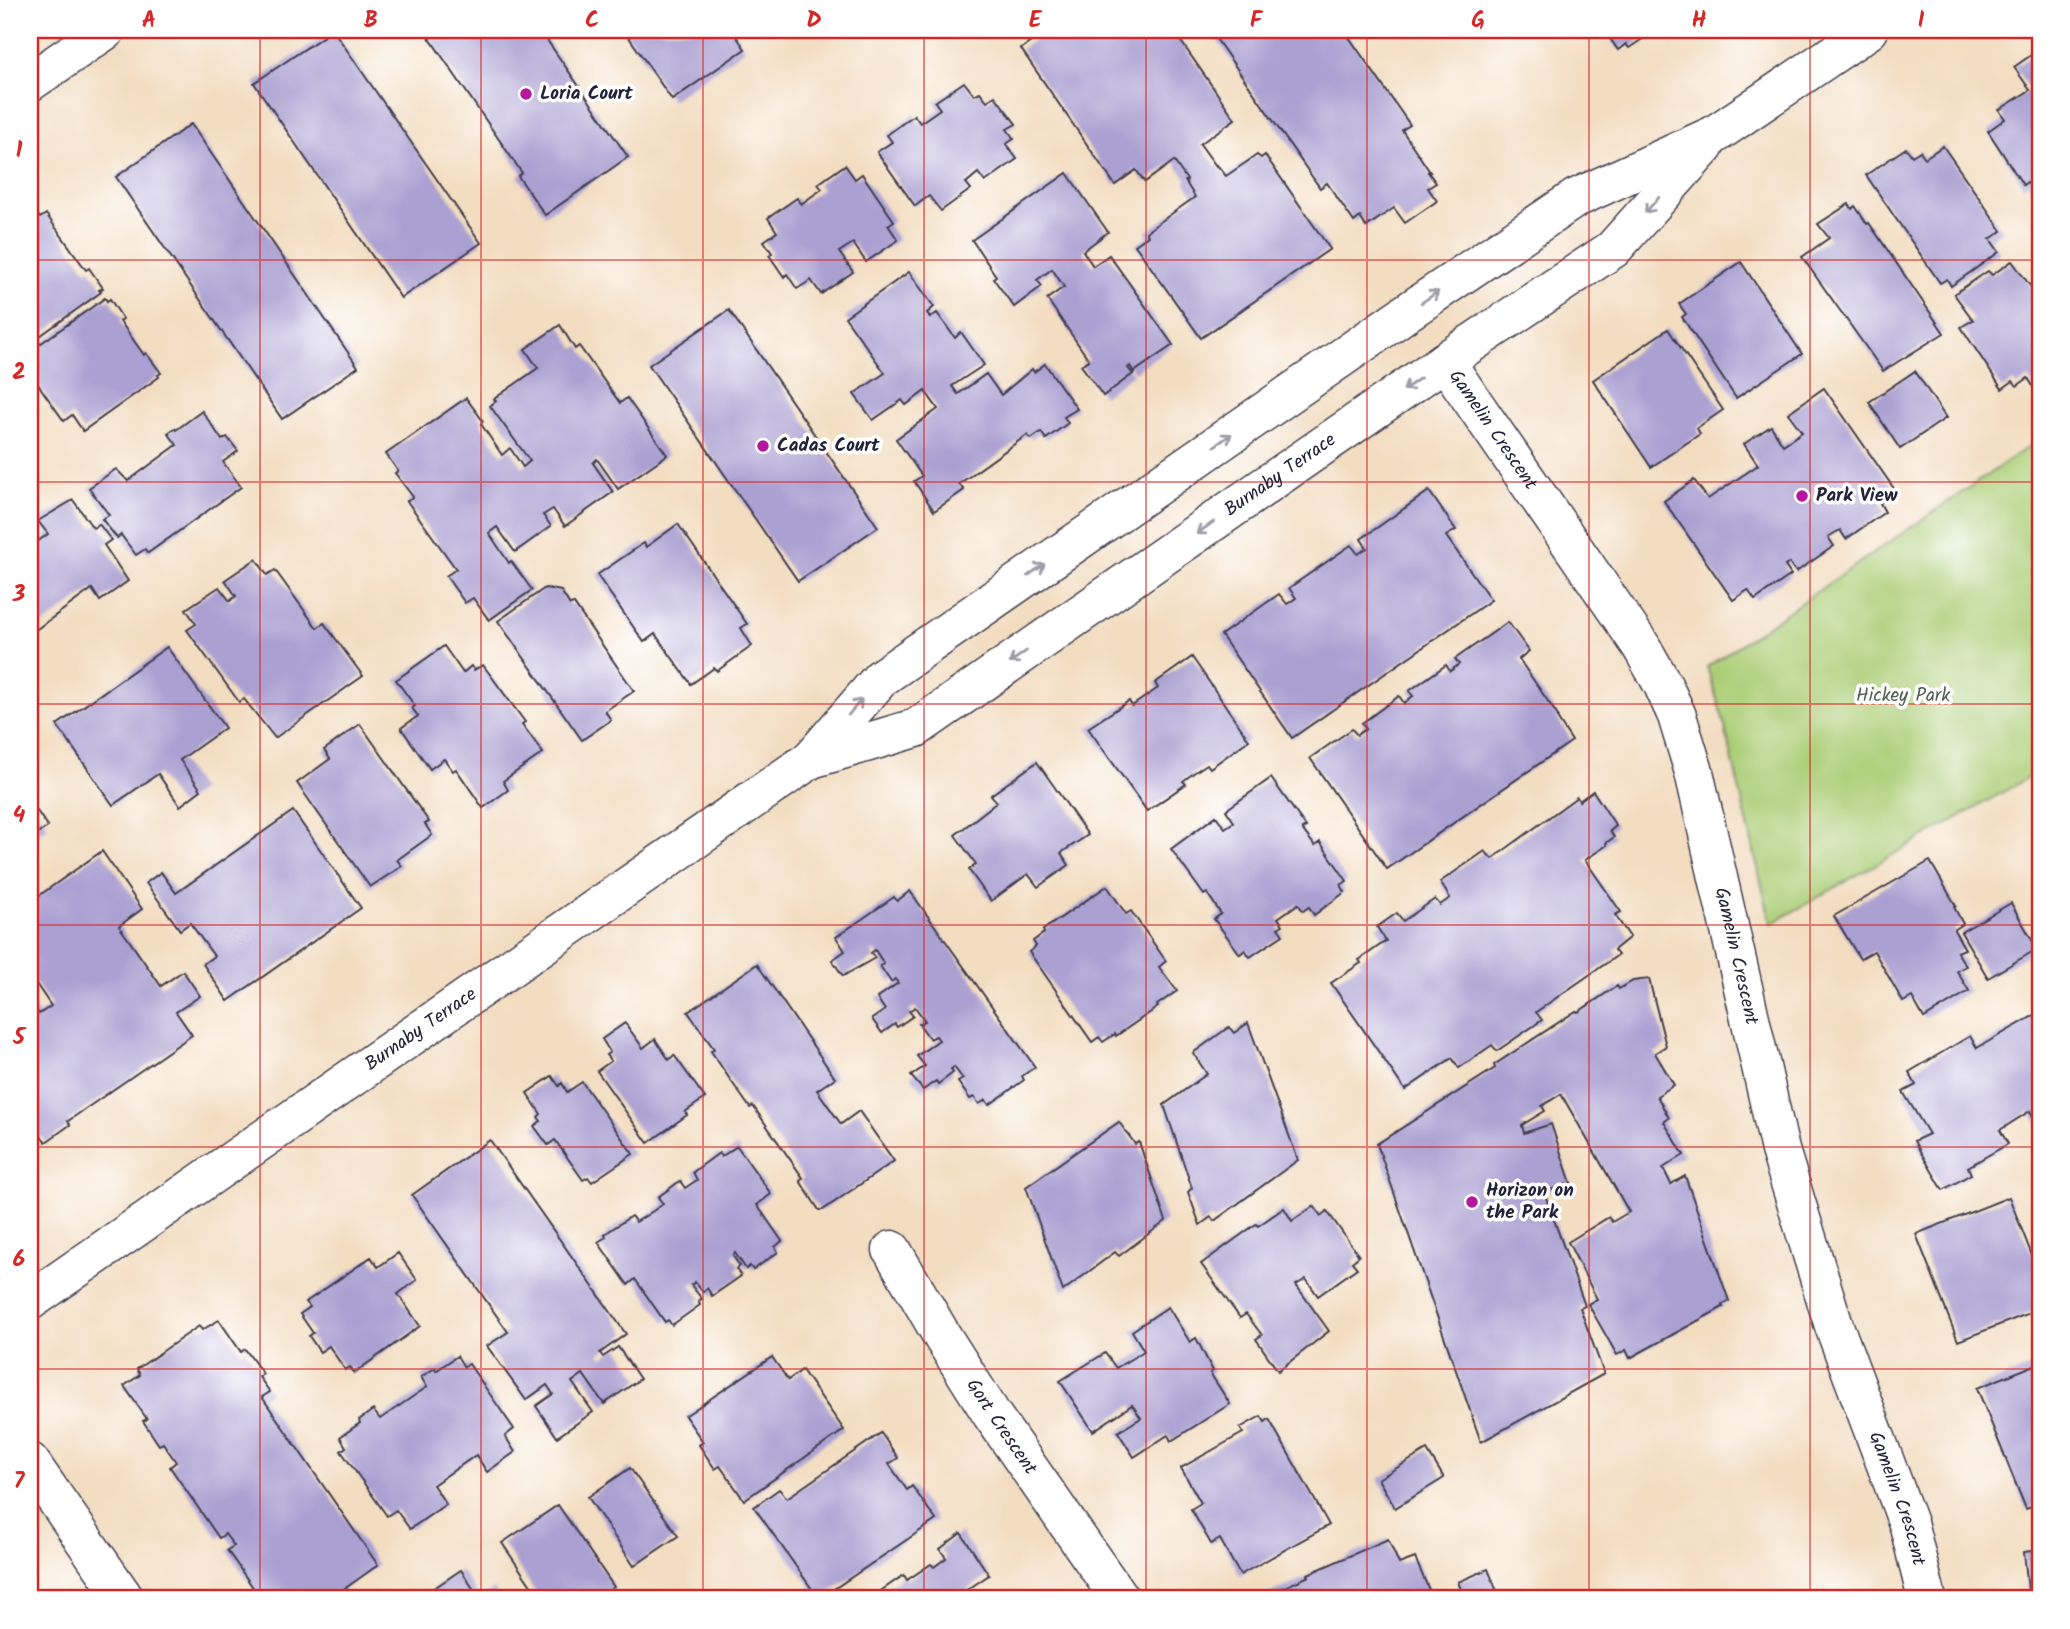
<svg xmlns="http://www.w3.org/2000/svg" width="2070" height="1629" viewBox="0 0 2070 1629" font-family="Kalam,sans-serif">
  <rect width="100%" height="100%" fill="#fff"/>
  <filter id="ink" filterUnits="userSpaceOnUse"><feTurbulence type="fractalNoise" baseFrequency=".0143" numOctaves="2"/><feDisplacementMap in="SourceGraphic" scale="14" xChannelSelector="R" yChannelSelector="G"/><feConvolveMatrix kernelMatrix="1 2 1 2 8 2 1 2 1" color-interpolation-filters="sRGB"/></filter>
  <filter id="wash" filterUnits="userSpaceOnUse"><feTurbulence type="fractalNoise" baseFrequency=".00686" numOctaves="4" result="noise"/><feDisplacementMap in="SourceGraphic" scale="28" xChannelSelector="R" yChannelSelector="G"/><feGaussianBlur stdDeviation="1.57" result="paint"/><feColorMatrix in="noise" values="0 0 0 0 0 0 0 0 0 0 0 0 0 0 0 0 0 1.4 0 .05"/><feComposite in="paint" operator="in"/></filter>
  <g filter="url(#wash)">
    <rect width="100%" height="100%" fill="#f3ddc1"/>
    <polygon fill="#abcd75" stroke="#667858" stroke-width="2" points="2040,439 2040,771 1771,924 1723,719 1707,667"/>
    <g id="blocks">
      <g fill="#aaa0d2">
        <polygon points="333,30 481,243 401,298 254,83"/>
        <polygon points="424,30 540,30 628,157 545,215 518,176 522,173"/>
        <polygon points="624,30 732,30 745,49 672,100"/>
        <polygon points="1048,30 1173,30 1235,119 1200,144 1216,166 1217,165 1226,176 1257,155 1261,158 1265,155 1330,249 1201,338 1135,245 1148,236 1146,232 1195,197 1185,181 1187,180 1174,161 1145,182 1136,170 1115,185 1021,49"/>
        <polygon points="1210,30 1344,30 1410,125 1402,130 1430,172 1428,172 1436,183 1428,188 1437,201 1405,223 1394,208 1366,227 1360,217 1354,222 1327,183 1320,188"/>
        <polygon points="1604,30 1656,30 1629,48 1626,44 1618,50"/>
        <polygon points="2040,49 2040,201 2027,182 2023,185 1988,131 2005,119 1999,110 2030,90 2014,67"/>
        <polygon points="964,82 974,95 980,92 987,101 995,96 1016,124 1007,129 1014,139 1006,144 1017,159 985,182 978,173 966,183 971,189 941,211 929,196 915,206 877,152 892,142 887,135 914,115 920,123 940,109 935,102"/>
        <polygon points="191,124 358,367 282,419 116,177"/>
        <polygon points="1943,146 2002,231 1990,239 1999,252 1951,286 1947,279 1940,283 1866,175 1906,148 1912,156 1920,151 1925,158"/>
        <polygon points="845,165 855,179 862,174 894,221 888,225 898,240 866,262 853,243 839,252 853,272 821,294 811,280 797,289 787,274 784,277 769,255 772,253 764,241 777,232 768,218 797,198 801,204 822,189 818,184"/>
        <polygon points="1067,173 1108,232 1083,251 1093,266 1109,255 1173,345 1134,372 1130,366 1128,368 1133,374 1103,396 1081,365 1089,360 1047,299 1064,287 1052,269 1037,280 1042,286 1014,307 993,278 996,276 972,240"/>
        <polygon points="1849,204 1852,209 1855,206 1867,224 1869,223 1944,333 1883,371 1802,257 1829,238 1818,224"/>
        <polygon points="35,212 40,218 46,214 86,270 89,268 103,288 99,290 101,292 30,343 30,216"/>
        <polygon points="2012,261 2039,298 2033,303 2038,309 2040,307 2040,398 2028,378 2017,386 2013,381 2002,389 1961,327 1973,320 1954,294 1988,271 1992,275"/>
        <polygon points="1741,262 1802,354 1736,398 1682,317 1686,314 1679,304"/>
        <polygon points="909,272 934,307 927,313 930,318 937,313 955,338 961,332 984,365 952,386 958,394 986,374 1001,395 1032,369 1034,372 1045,364 1077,409 1064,417 1068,423 1046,439 1041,432 1031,439 1027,435 959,484 964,490 934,511 914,481 922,476 896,439 938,409 925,391 906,405 902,400 873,420 854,394 885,373 845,317"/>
        <polygon points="105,298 107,301 110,299 123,319 120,321 144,355 146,353 161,373 158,375 159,377 83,431 72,415 64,421 30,373 39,366 30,351"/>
        <polygon points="729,310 878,527 798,581 649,365"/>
        <polygon points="560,325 575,349 579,346 620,403 627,398 667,455 618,489 597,459 593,463 613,492 565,526 553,509 543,515 551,526 515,552 497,527 489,533 509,563 511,561 532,590 489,620 473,598 465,603 446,576 456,569 407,501 413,497 395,473 398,471 386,454 466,398 483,421 481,424 502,455 510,448 523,467 530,461 490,406 496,401 494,399 538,368 525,349"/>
        <polygon points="1668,329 1723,410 1697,428 1700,434 1651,467 1593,380"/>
        <polygon points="1915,371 1946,418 1900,449 1869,402"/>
        <polygon points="1824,388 1897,493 1880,503 1885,512 1846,539 1840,530 1828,537 1834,546 1796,572 1789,563 1785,566 1791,575 1755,600 1748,590 1733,600 1664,501 1694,480 1708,499 1758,465 1744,444 1771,426 1783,445 1802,432 1788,413"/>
        <polygon points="202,411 222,440 227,437 238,451 223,462 241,487 148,553 145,549 136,555 121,535 117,538 102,519 109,515 89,488 116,469 128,481 177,445 168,433 175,428 176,430"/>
        <polygon points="1429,491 1456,530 1446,536 1491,600 1292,738 1221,635 1279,594 1287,604 1296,598 1289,588 1351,545 1358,554 1367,548 1361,539"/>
        <polygon points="73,500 93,528 99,524 111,540 104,545 128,581 100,601 92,589 30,634 30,547 48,534 38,521"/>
        <polygon points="678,524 747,624 741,628 752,646 717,671 714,668 691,684 655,634 644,642 597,575 644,543 646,547"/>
        <polygon points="256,559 267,575 275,570 317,628 324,623 363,676 275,738 244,699 239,702 187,630 196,624 186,609 219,587 230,601 236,596 225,580"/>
        <polygon points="545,588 561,591 570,605 574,604 634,691 605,711 611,720 582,740 498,621"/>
        <polygon points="1508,622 1529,651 1519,659 1558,716 1557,718 1572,741 1387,869 1310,758 1352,729 1357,735 1361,732 1366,729 1362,723 1399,696 1404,703 1408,700 1413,696 1409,691 1446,665 1450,671 1453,669 1459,664 1455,659"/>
        <polygon points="444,646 463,673 471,666 474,670 483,665 525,722 522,724 543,753 503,781 508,790 483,808 456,769 453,771 444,759 430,769 401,728 418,716 412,708 415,706 396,680"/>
        <polygon points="167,647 225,728 180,760 201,790 180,806 158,774 113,805 57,725"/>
        <polygon points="1192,657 1249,740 1210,768 1207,764 1195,772 1183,781 1186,784 1147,811 1088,728 1129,701 1132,706 1158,688 1155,683"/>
        <polygon points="360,724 429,822 425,824 432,835 397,860 402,866 370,887 297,783 330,759 324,750"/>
        <polygon points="1037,762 1088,835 1061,853 1069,865 1038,887 1028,874 991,901 969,870 976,864 955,835 997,802 991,795"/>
        <polygon points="1271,778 1306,827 1302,829 1315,846 1320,842 1347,881 1341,885 1345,892 1314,915 1309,907 1303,911 1298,904 1278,918 1283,925 1278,928 1283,935 1250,957 1245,950 1240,954 1214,919 1221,914 1207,893 1204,895 1171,849 1216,816 1225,828 1234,822 1226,810"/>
        <polygon points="1593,791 1616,826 1610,831 1614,837 1606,843 1607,845 1585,860 1621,912 1615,915 1630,937 1614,950 1618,955 1536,1012 1542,1020 1497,1051 1492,1045 1459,1068 1452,1058 1405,1090 1331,983 1361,963 1359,960 1386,941 1377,927 1397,913 1403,921 1435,899 1440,905 1450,898 1440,882 1485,851 1492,859 1577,797 1579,801"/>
        <polygon points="30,801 48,827 30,838"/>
        <polygon points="293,811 361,908 228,1001 203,964 214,956 190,923 180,930 146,883 161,872 176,893"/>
        <polygon points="102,851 142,909 119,926 161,986 183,971 200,996 176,1012 192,1035 68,1121 70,1125 46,1142 41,1136 30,1143 30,1001 39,1014 51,1006 30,975 30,902"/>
        <polygon points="1930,861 1956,906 1954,907 1963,924 1954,930 1965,949 1957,952 1966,966 1957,971 1969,991 1924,1018 1912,997 1903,1002 1874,951 1860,959 1834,916"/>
        <polygon points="1107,886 1126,914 1131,911 1166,961 1159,967 1177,991 1157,1005 1158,1007 1116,1036 1115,1034 1103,1042 1099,1037 1092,1042 1029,952 1036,946 1033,941 1044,933 1043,930"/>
        <polygon points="910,891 1035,1067 1022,1076 1024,1080 989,1105 986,1100 979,1104 974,1097 970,1099 958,1082 963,1079 954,1067 951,1069 953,1073 938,1084 936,1081 923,1090 911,1076 925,1066 917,1056 939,1040 936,1036 930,1039 919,1024 925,1021 915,1007 909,1011 913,1016 897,1027 895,1024 882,1033 872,1019 885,1010 877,998 898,983 895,979 891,982 880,966 884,964 875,950 871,953 875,958 843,976 832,960 845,951 836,937 894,897 897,901"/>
        <polygon points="2011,903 2037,949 1988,978 1961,932"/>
        <polygon points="757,964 835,1078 817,1090 841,1124 859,1111 894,1161 823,1210 819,1210 800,1181 803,1178 753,1106 750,1108 729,1078 711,1051 714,1049 688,1012"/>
        <polygon points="1649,979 1666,1046 1655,1053 1674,1085 1657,1096 1669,1118 1664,1122 1684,1155 1663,1168 1671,1184 1685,1176 1729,1301 1722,1305 1723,1307 1630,1358 1626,1350 1617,1355 1588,1304 1597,1299 1568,1242 1609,1217 1612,1222 1629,1212 1561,1094 1542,1106 1545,1111 1522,1125 1524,1133 1551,1124 1571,1183 1544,1192 1585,1306 1580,1308 1604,1374 1481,1442 1377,1144 1495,1068 1494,1065 1576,1011 1578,1012 1617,986 1619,989 1633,981"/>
        <polygon points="2040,994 2040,1128 2030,1111 2000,1130 2008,1144 1968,1167 1971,1174 1943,1190 1914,1141 1929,1134 1903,1092 1916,1085 1909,1072 1970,1036 1977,1048 2040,1012 2033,998"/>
        <polygon points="625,1023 643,1048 655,1039 669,1060 674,1055 705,1098 685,1112 687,1115 648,1143 597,1071 611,1061 606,1055 610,1052 602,1039"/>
        <polygon points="1248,1023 1298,1160 1214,1221 1211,1217 1200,1225 1188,1192 1192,1188 1164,1105 1207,1074 1193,1053 1229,1027 1234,1033"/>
        <polygon points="552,1076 559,1086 562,1083 567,1092 582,1082 633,1154 592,1182 588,1177 583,1180 555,1140 548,1145 534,1126 541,1121 538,1117 541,1114 527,1093"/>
        <polygon points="1119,1122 1135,1144 1139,1142 1166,1221 1119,1256 1115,1252 1063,1291 1026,1187"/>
        <polygon points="490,1140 626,1334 600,1353 603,1357 618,1347 640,1379 604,1404 583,1374 572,1382 593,1412 557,1437 536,1406 553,1394 547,1385 526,1400 487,1346 508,1332 412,1195"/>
        <polygon points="737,1146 771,1194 757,1205 782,1241 775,1247 778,1252 753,1270 750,1266 746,1269 735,1253 733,1256 740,1266 736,1269 741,1276 712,1296 707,1288 703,1292 695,1282 691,1285 702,1299 698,1301 700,1305 672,1325 668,1320 665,1322 635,1279 628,1285 598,1242 606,1237 605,1234 631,1216 636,1222 647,1215 663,1204 658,1197 680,1181 685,1188 697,1180 693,1172 719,1153 721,1157"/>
        <polygon points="2009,1197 2040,1276 2040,1309 1958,1341 1916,1234"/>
        <polygon points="1314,1206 1321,1216 1327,1211 1359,1256 1352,1262 1357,1268 1318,1296 1306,1279 1296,1285 1329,1331 1278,1371 1256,1339 1262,1335 1246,1314 1240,1318 1201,1264 1256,1224 1258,1226 1284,1208 1292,1221"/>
        <polygon points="398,1253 417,1280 398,1294 420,1326 354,1373 350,1367 345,1370 329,1346 320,1352 309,1336 313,1333 300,1314 310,1307 306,1302 371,1257 378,1267"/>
        <polygon points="1168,1307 1190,1342 1196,1338 1213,1371 1210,1373 1230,1404 1171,1441 1168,1435 1134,1457 1118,1432 1141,1418 1132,1405 1093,1431 1060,1381 1105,1353 1116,1368 1144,1351 1132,1331"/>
        <polygon points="219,1320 241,1352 245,1349 263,1374 259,1377 270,1392 262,1397 378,1565 330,1599 261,1599 227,1550 234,1546 225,1534 219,1538 170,1467 176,1462 163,1443 159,1445 143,1421 147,1419 124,1386 140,1375 137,1369 199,1326 202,1330"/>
        <polygon points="457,1356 464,1367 469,1364 514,1429 505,1436 515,1452 487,1472 476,1455 433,1485 446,1504 410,1529 396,1510 387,1516 341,1451 346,1447 340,1437 360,1423 359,1420 373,1410 380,1419 427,1387 421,1377 435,1368 436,1371"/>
        <polygon points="772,1357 788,1380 802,1370 844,1430 744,1500 720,1466 715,1469 699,1445 703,1442 685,1416"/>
        <polygon points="2040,1363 2040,1504 2026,1509 1977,1388"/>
        <polygon points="1261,1416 1265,1422 1269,1419 1329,1525 1240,1575 1220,1539 1211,1544 1191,1509 1201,1503 1181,1468 1243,1433 1240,1428"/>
        <polygon points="881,1433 898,1458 889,1464 907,1490 912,1486 936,1520 819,1599 754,1507 779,1489 787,1498"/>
        <polygon points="1427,1450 1444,1478 1395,1508 1378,1479"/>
        <polygon points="630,1468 678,1536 634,1566 588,1497"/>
        <polygon points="558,1505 614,1587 596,1599 540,1599 502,1543"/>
        <polygon points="961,1533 989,1575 967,1590 974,1599 869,1599 904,1575 907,1580 931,1564 934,1567 946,1558 940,1549"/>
        <polygon points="1388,1539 1399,1564 1415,1558 1433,1599 1263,1599 1262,1597 1309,1576 1308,1574"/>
        <polygon points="2040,1550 2040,1599 2029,1599 2024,1552"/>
        <polygon points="1488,1569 1500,1599 1465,1599 1458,1582"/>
        <polygon points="461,1570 480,1599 494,1589 501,1599 418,1599"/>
      </g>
    </g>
  </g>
  <g filter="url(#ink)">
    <use href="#blocks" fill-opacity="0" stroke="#413e4f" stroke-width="2"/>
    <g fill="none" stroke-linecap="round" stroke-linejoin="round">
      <defs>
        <g id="street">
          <polyline points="30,82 106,30"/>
          <path id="s1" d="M1445 361 1641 646 1663 685 1677 716 1694 772 1780 1150 1834 1326 1909 1526 1927 1599"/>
          <path id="s2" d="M811 759 916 728 1445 361 1613 249 1705 146"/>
          <path id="s3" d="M892 1250 942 1336 992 1415 1120 1599"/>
          <path id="s4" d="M30 1301 811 759 881 678 1406 313 1576 198 1714 135 1869 30"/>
          <polyline points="30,1462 125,1599"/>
        </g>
      </defs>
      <use href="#street" stroke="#413e4f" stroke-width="41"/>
      <use href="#street" stroke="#fff" stroke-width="38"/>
    </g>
    <defs><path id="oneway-shaft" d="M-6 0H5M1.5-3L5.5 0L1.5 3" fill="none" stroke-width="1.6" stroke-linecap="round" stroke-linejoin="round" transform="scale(1.75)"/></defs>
    <g stroke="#9c9ca7">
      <use href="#oneway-shaft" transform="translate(1652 205) rotate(132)"/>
      <use href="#oneway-shaft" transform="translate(1430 297) rotate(-34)"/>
      <use href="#oneway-shaft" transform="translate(1412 384) rotate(145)"/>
      <use href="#oneway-shaft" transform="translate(1223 440) rotate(-35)"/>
      <use href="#oneway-shaft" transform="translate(1205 528) rotate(145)"/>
      <use href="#oneway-shaft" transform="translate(1036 570) rotate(-35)"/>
      <use href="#oneway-shaft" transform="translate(1018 657) rotate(145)"/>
      <use href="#oneway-shaft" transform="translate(855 707) rotate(-50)"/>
    </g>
  </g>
  <path fill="none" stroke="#d62828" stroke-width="2" stroke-opacity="0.55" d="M260 30V1599M481 30V1599M703 30V1599M924 30V1599M1146 30V1599M1367 30V1599M1589 30V1599M1810 30V1599M30 260H2040M30 482H2040M30 704H2040M30 925H2040M30 1147H2040M30 1369H2040"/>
  <g fill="#b5179e" stroke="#fff" stroke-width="2.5">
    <circle cx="526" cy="94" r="7"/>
    <circle cx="763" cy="446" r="7"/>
    <circle cx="1802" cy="496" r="7"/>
    <circle cx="1472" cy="1202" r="7"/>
  </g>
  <g text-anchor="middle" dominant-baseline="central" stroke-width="7" stroke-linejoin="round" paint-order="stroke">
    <g font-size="19" font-weight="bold" fill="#22223b" stroke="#fff" text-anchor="start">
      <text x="540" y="94">Loria Court</text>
      <text x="777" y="446">Cadas Court</text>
      <text x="1816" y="496">Park View</text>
      <text x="1486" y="1191">Horizon on<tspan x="1486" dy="22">the Park</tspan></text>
    </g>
    <g font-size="19" fill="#22223b" stroke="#fff">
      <text stroke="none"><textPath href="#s1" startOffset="84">Gamelin Crescent</textPath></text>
      <text stroke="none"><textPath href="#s2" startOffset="553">Burnaby Terrace</textPath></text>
      <text stroke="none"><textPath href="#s1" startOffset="672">Gamelin Crescent</textPath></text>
      <text stroke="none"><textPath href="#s4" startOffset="476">Burnaby Terrace</textPath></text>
      <text stroke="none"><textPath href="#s3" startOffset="208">Gort Crescent</textPath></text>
      <text stroke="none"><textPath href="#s1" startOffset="1239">Gamelin Crescent</textPath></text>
    </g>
    <g font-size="19" fill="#525e4f" stroke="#fff">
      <text x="1903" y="696">Hickey Park</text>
    </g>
  </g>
  <rect width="2070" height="1629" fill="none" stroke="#fff" stroke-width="77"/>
  <rect x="38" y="38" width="1994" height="1552" fill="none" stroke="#d62828" stroke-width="2.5"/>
  <g font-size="23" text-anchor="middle" font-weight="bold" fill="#d62828">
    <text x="149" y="27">A</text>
    <text x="371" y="27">B</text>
    <text x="592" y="27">C</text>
    <text x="814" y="27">D</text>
    <text x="1035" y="27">E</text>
    <text x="1256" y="27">F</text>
    <text x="1478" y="27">G</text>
    <text x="1699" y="27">H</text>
    <text x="1921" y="27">I</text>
    <text x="19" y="157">1</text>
    <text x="19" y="379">2</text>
    <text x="19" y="601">3</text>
    <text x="19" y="822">4</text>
    <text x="19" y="1044">5</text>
    <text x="19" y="1266">6</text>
    <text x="19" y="1488">7</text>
  </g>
</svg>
